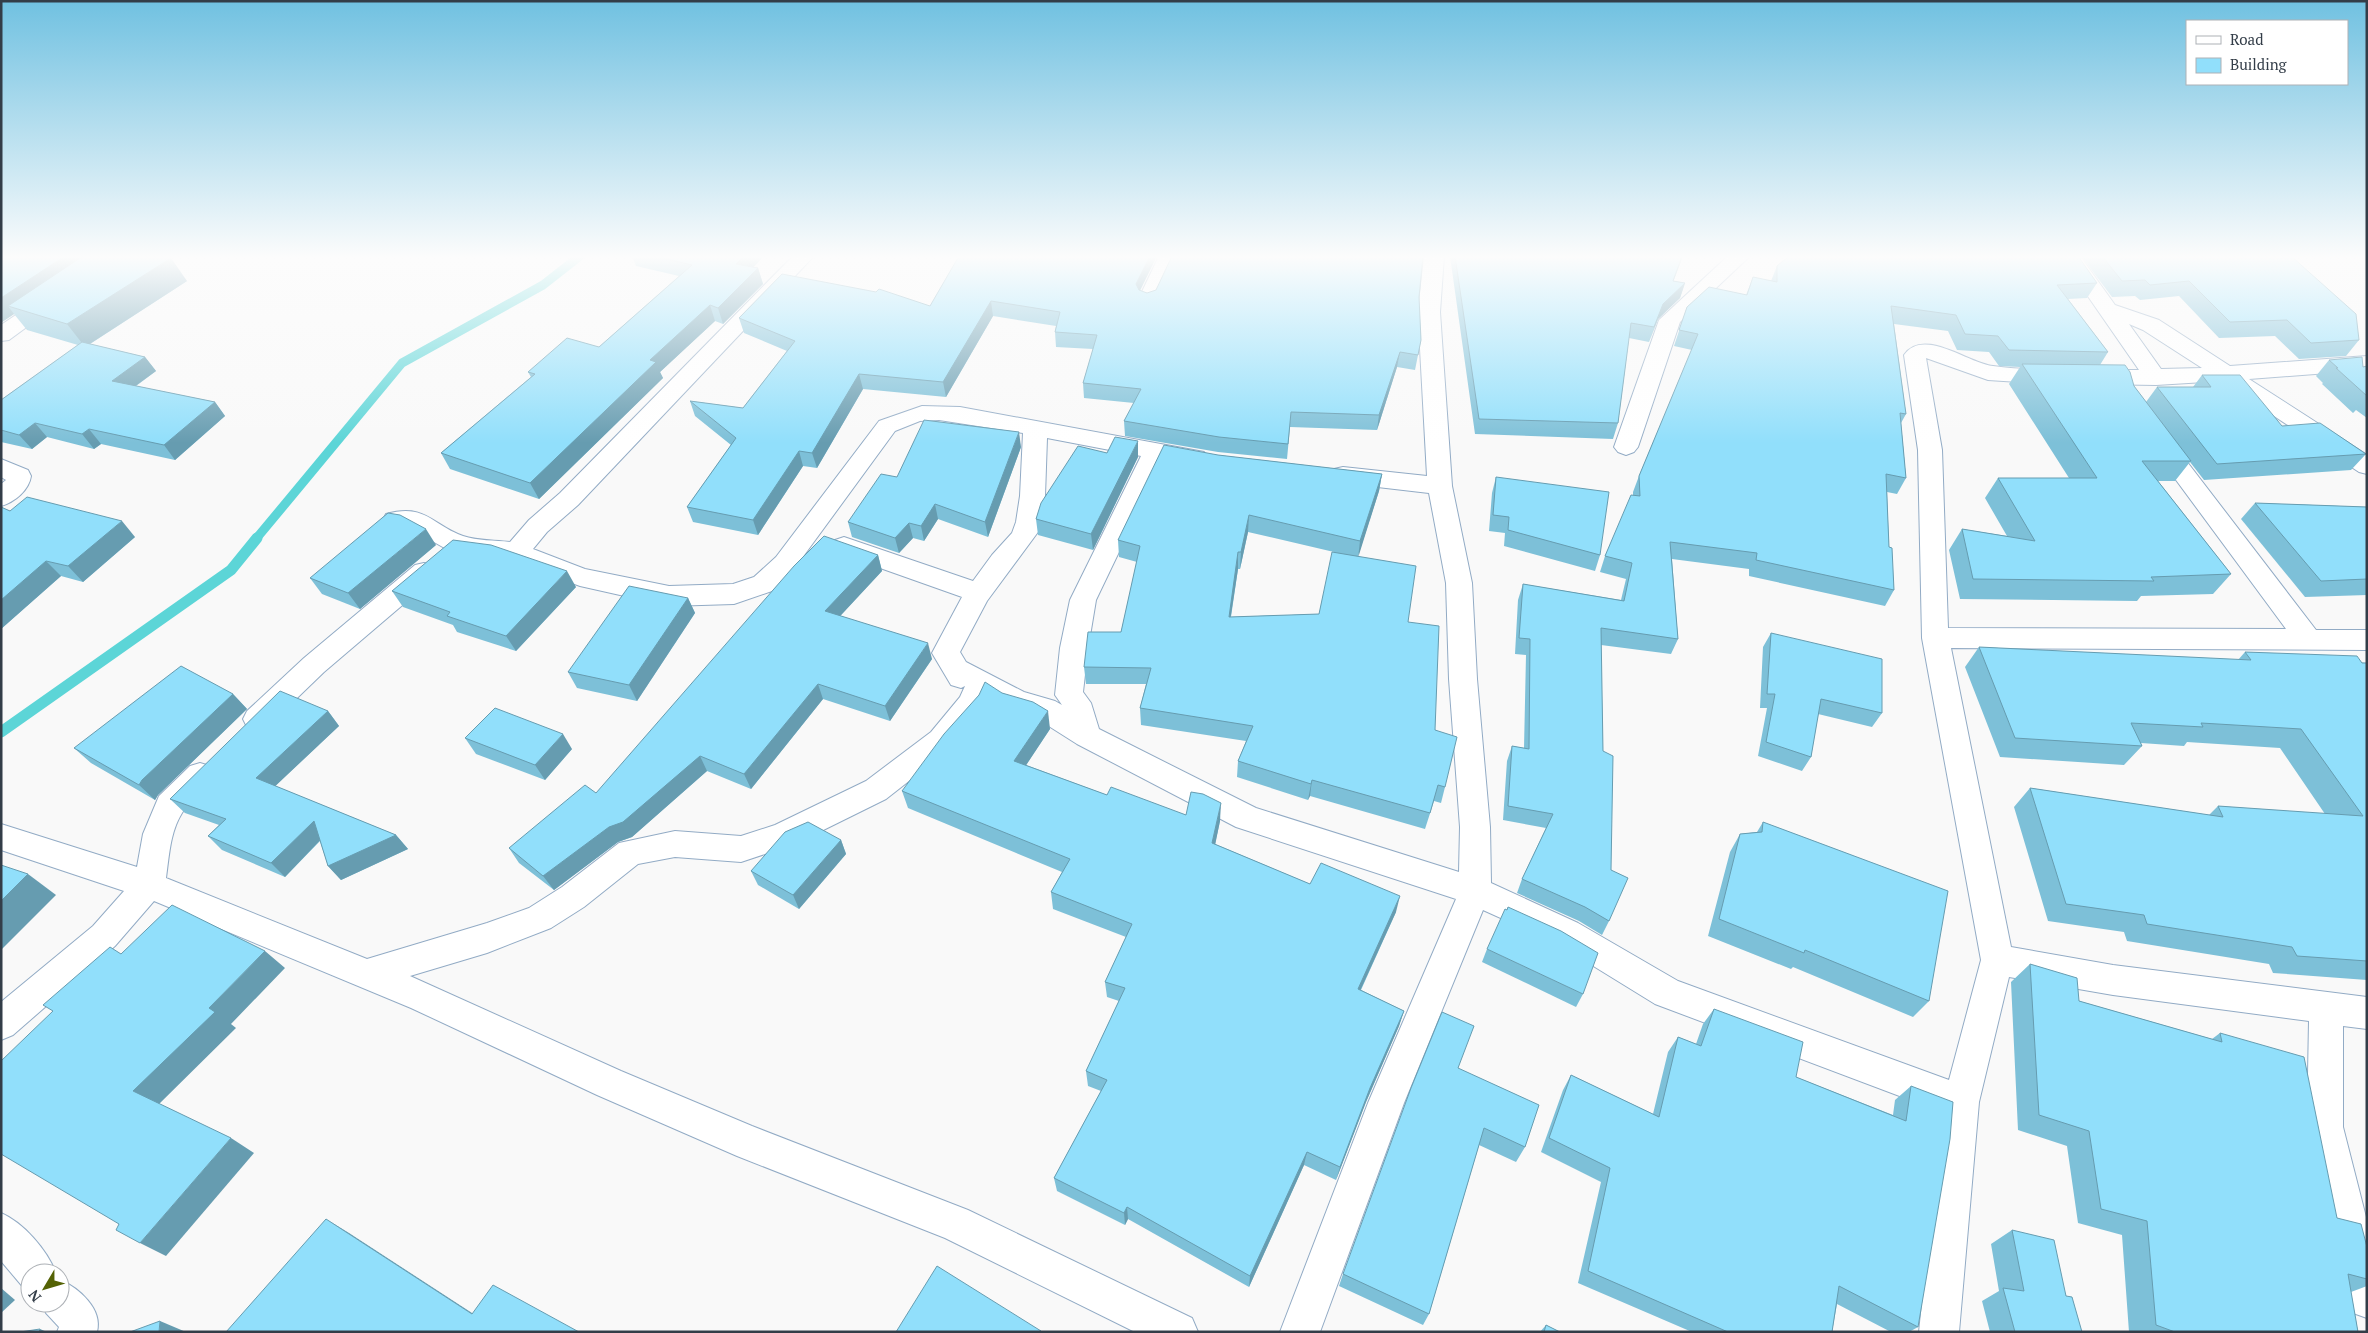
<svg xmlns="http://www.w3.org/2000/svg" width="2368" height="1333" viewBox="0 0 2368 1333" font-family="'PT Serif',serif">
  <rect width="100%" height="100%" fill="#f9f9f9"/>
  <g fill="none" stroke-linecap="round" stroke-linejoin="round">
    <polyline stroke="#5cd5d7" stroke-width="9" points="256,539 402,363 543,285 580,256"/>
    <polyline stroke="#5cd5d7" stroke-width="11" points="1,732 231,570 257,538"/>
    <defs>
      <g id="street">
        <path d="M793 256H814L578 505 547 532 533 549 585 569 669 586 733 584 754 577 776 557 879 421 922 406 960 407 1204 452 1208 458 1204 464 1196 466 1163 460 1096 600 1088 648 1083 692 1091 703 1099 729 1256 808 1459 872 1460 827 1449 679 1446 583 1429 493 1343 483 1334 481 1331 475 1334 469 1343 467 1427 476 1418 312 1424 256H1444L1440 312 1452 486 1472 583 1477 679 1490 827 1491 883 1578 923 1678 981 1949 1080 1981 960 1922 638 1918 450 1904 355C1923 327 1968 363 1993 366 2012 369 2032 369 2051 370L2059 372 2062 377 2059 382 2051 384 1988 380 1926 358 1942 450 1948 628 2286 629 2148 442 2152 437 2160 434 2168 437 2316 630H2367V650L1951 648 2011 947 2113 965 2367 997V1029L2343 1026V1127L2367 1221V1318L2353 1313 2348 1299 2307 1127 2309 1021 2113 995 2009 977 1979 1102 1959 1332H1919L1942 1112 1655 1004 1556 943 1483 910 1404 1103 1320 1332H1280L1368 1103 1456 899 1236 827 1077 744 1036 718 1006 709 988 698 981 712 951 748 886 799 795 844 741 862 675 857 638 864 584 907 551 928 487 953 410 976 621 1071 752 1126 968 1210 1192 1318 1198 1332H1135L945 1238 737 1156 597 1095 411 1008 154 901 115 946 13 1035 1 1040V1002L93 926 124 891 1 850V824L137 867 143 834 159 796 190 766 200 763 210 766 215 775C207 791 190 799 182 813 170 832 169 857 166 878L367 959 487 923 529 908 562 887 619 843 675 831 741 836 775 825 866 781 931 732 960 697 965 686 961 688 951 685 932 653 962 597 835 552 831 546 835 540 844 537 973 581 992 555 1012 533 1016 522 1020 496 1023 433 939 420 920 421 895 431 794 569 772 591 734 604 669 606 580 586 512 561 448 550 411 529 386 526 383 520 386 514C426 503 432 525 463 536 477 541 495 540 510 542L529 520 560 493ZM1047 438 1141 456 1070 600 1060 648 1055 695 1062 705 1055 701 1024 692 966 662 960 652 987 601 1038 532 1045 496Z"/>
        <polygon points="1159,256 1179,256 1155,304 1148,306 1141,304 1138,300"/>
        <polygon points="1728,256 1750,256 1680,322 1638,447 1634,452 1626,455 1618,452 1614,447 1659,320"/>
        <path d="M2060 256H2080L2115 305 2159 320 2230 366 2367 356V370L2249 379 2367 455V474L2359 472 2221 381 2156 385 2094 384 2086 382 2083 377 2086 372 2094 370H2139ZM2129 324 2143 330 2202 368 2161 369Z"/>
        <polygon points="51,294 58,296 61,300 58,304 9,340 1,341 1,325 44,296"/>
        <path d="M1 459 28 470 31 476C29 490 15 502 1 506V484L6 480 1 477Z"/>
        <polygon points="424,563 433,565 437,572 433,579 324,672 267,727 257,730 247,727 243,719 247,711 304,658 415,565"/>
        <path d="M1 1213C24 1223 47 1250 56 1273H30V1289L23 1287 1 1261Z"/>
        <path d="M60 1280C79 1288 103 1309 97 1332H57L59 1327 46 1313 42 1303H60Z"/>
      </g>
    </defs>
    <use href="#street" stroke="#92abc5" stroke-width="2"/>
    <use href="#street" fill="#fff" fill-rule="evenodd"/>
  </g>
  <g fill="#7dc0d8" fill-rule="evenodd">
    <polygon points="1,256 187,281 90,344 145,357 156,371 136,386 215,402 225,416 175,460 101,444 94,449 47,437 32,449 1,442 1,400 78,345 27,330 14,314 2,322 1,322"/>
    <polygon points="632,256 764,256 753,267 758,268 763,284 723,324 715,321 660,372 663,378 539,499 450,469 441,453 531,377 528,372 599,347 679,276 636,266"/>
    <polygon points="959,256 1140,291 1147,293 1419,297 1421,340 1415,370 1397,367 1377,430 1290,427 1287,459 1218,452 1125,436 1124,421 1134,403 1084,398 1083,383 1093,349 1056,347 1055,332 1056,326 993,316 946,397 863,389 817,468 803,466 758,535 693,522 687,507 731,445 695,416 690,401 743,408 787,351 744,333 739,318 930,306"/>
    <polygon points="1450,256 1683,256 1673,281 1685,283 1680,298 1658,319 1649,342 1629,338 1618,423 1613,439 1475,434"/>
    <polygon points="2081,256 2291,256 2359,340 2346,356 2299,359 2275,336 2219,338 2179,296 2140,300 2135,296 2112,297"/>
    <polygon points="1777,266 2097,283 2087,298 2068,299 2108,352 2100,365 2134,386 2146,402 2157,387 2193,387 2202,375 2282,426 2366,454 2351,470 2204,480 2190,462 2175,481 2158,481 2231,574 2213,594 2141,596 2137,601 1960,599 1949,550 1962,529 2007,536 1985,498 1998,478 2069,478 2009,384 2020,367 1999,366 1989,352 1957,350 1948,331 1894,324 1906,414 1901,423 1906,478 1897,494 1887,492 1889,547 1894,590 1885,606 1749,576 1749,569 1672,559 1678,639 1671,654 1601,645 1603,751 1609,921 1602,935 1579,921 1517,893 1522,879 1546,828 1503,820 1507,761 1512,746 1524,748 1526,655 1515,654 1518,600 1523,584 1621,600 1626,579 1600,572 1605,556 1633,495 1633,492 1639,476 1692,350 1674,346 1687,307 1746,295 1753,277 1771,281"/>
    <polygon points="2329,360 2363,367 2367,366 2367,418 2356,410 2353,413 2322,384 2323,383 2316,376"/>
    <polygon points="1021,447 988,537 938,519 924,541 913,538 899,553 852,537 848,522 897,477"/>
    <polygon points="1107,453 1138,457 1093,550 1038,535 1036,519"/>
    <path d="M1218 455 1382 474 1379 491 1358 556 1408 622 1435 730 1445 787 1441 803 1434 801 1425 829 1310 796 1308 800 1237 777 1238 761 1246 741 1141 725 1140 708 1146 684H1086L1084 667 1121 632 1137 562 1119 557 1118 540ZM1248 532 1334 552 1319 614 1231 617 1238 569H1240Z"/>
    <polygon points="1496,477 1600,555 1595,571 1504,546 1505,533 1489,531 1492,493"/>
    <polygon points="2255,503 2367,507 2367,595 2305,597 2241,519"/>
    <polygon points="1,507 10,511 135,537 83,582 61,576 1,629"/>
    <polygon points="436,545 360,609 322,594 310,578"/>
    <polygon points="878,555 882,571 840,616 932,659 890,721 823,699 751,789 707,771 632,837 618,842 554,890 519,863 509,848 596,793"/>
    <polygon points="576,587 516,651 457,632 453,625 403,607 392,591"/>
    <polygon points="688,598 695,613 637,701 577,688 568,672"/>
    <polygon points="1771,633 1882,713 1872,727 1818,714 1811,757 1802,771 1758,756 1767,708 1760,708 1763,647"/>
    <polygon points="1979,647 2238,660 2245,652 2367,663 2367,980 2273,973 2269,964 2127,941 2124,932 2048,921 2014,807 2030,788 2209,815 2218,806 2325,814 2280,748 2187,742 2184,746 2141,743 2142,746 2124,765 2000,757 1965,667"/>
    <polygon points="1002,693 1050,729 1026,765 1107,795 1186,815 1220,821 1215,844 1310,884 1396,912 1361,990 1404,1011 1399,1026 1366,1102 1336,1180 1304,1165 1249,1287 1128,1219 1125,1225 1057,1191 1054,1178 1101,1091 1088,1086 1086,1071 1119,1001 1107,997 1105,982 1126,937 1053,909 1051,892 1062,872 908,808 902,791"/>
    <polygon points="233,694 247,709 158,795 155,800 91,763 74,748"/>
    <polygon points="328,711 339,726 275,786 396,835 408,849 341,880 328,866 320,841 285,877 222,850 208,836 219,825 185,813 170,799"/>
    <polygon points="465,738 572,749 545,780 476,754"/>
    <polygon points="1763,822 1929,1001 1913,1017 1793,967 1791,969 1708,936 1730,852 1740,834 1757,832"/>
    <polygon points="841,840 846,854 799,909 758,885 751,871"/>
    <polygon points="1487,949 1583,994 1576,1007 1482,962"/>
    <polygon points="2030,964 2079,1001 2212,1039 2220,1033 2337,1218 2367,1247 2367,1286 2351,1292 2358,1332 2129,1332 2122,1235 2078,1223 2067,1146 2018,1130 2011,982"/>
    <polygon points="1714,1009 1796,1077 1893,1115 1895,1100 1911,1086 1918,1327 1909,1332 1891,1332 1837,1304 1832,1332 1692,1332 1578,1283 1601,1182 1541,1152 1563,1090 1571,1075 1653,1114 1668,1052 1678,1037 1696,1044 1703,1024"/>
    <polygon points="1458,1068 1525,1147 1516,1162 1479,1145 1429,1314 1423,1325 1339,1286 1343,1274"/>
    <polygon points="2012,1230 2066,1296 2082,1332 1990,1332 1982,1301 1999,1291 1991,1244"/>
    <polygon points="1546,1325 1560,1332 1540,1332"/>
  </g>
  <g fill="#669cb0">
    <polygon points="65,256 100,256 8,306 14,314 2,322 1,321 1,298"/>
    <polygon points="744,256 764,256 741,280 736,264"/>
    <polygon points="1150,256 1157,256 1136,299 1136,284"/>
    <polygon points="1682,256 1683,256 1668,295 1673,281"/>
    <polygon points="171,258 187,281 85,347 67,324"/>
    <polygon points="758,268 763,284 723,324 718,308"/>
    <polygon points="1685,283 1680,298 1658,319 1649,342 1663,304"/>
    <polygon points="991,301 993,316 946,397 943,382"/>
    <polygon points="710,305 715,321 660,372 663,378 539,499 530,483 650,360"/>
    <polygon points="1400,352 1397,367 1377,430 1379,415"/>
    <polygon points="145,357 156,371 123,395 112,381"/>
    <polygon points="859,374 863,389 817,468 812,453"/>
    <polygon points="215,402 225,416 175,460 164,445"/>
    <polygon points="35,423 47,437 32,449 19,435"/>
    <polygon points="89,429 101,444 94,449 82,434"/>
    <polygon points="1019,432 1021,447 988,537 985,522"/>
    <polygon points="1138,441 1138,457 1093,550 1091,534"/>
    <polygon points="799,451 803,466 758,535 753,520"/>
    <polygon points="1382,474 1379,491 1358,558 1360,541"/>
    <polygon points="935,504 938,519 924,541 921,526"/>
    <polygon points="1249,515 1248,532 1240,569 1241,552"/>
    <polygon points="122,521 135,537 83,582 68,566"/>
    <polygon points="909,523 913,538 899,553 895,538"/>
    <polygon points="426,529 436,545 360,609 348,593"/>
    <polygon points="1238,552 1238,569 1228,634 1229,617"/>
    <polygon points="878,555 882,571 830,627 825,611"/>
    <polygon points="46,561 61,576 1,629 1,600"/>
    <polygon points="567,571 576,587 516,651 506,636"/>
    <polygon points="688,598 695,613 637,701 629,685"/>
    <polygon points="928,643 932,659 890,721 885,706"/>
    <polygon points="818,684 823,699 751,789 744,774"/>
    <polygon points="233,694 247,709 158,795 155,800 139,785 142,780"/>
    <polygon points="328,711 339,726 269,792 256,778"/>
    <polygon points="1048,711 1050,729 1017,779 1014,761"/>
    <polygon points="563,734 572,749 545,780 535,765"/>
    <polygon points="700,756 707,771 632,837 618,842 554,890 543,876 609,827"/>
    <polygon points="1312,780 1310,796 1308,800 1311,784"/>
    <polygon points="1221,803 1220,821 1212,860 1212,843"/>
    <polygon points="314,821 326,834 285,877 271,863"/>
    <polygon points="396,835 408,849 341,880 328,866"/>
    <polygon points="841,840 846,854 799,909 793,895"/>
    <polygon points="28,874 56,895 1,950 1,901"/>
    <polygon points="1400,896 1396,912 1354,1004 1358,989"/>
    <polygon points="265,951 285,968 231,1024 236,1028 157,1106 133,1091 209,1008"/>
    <polygon points="1404,1011 1399,1026 1366,1102 1336,1180 1340,1167 1370,1088"/>
    <polygon points="231,1138 254,1153 166,1256 140,1243"/>
    <polygon points="1307,1152 1304,1165 1249,1287 1250,1276"/>
    <polygon points="1127,1207 1128,1219 1125,1225 1124,1213"/>
    <polygon points="326,1219 349,1233 492,1326 472,1314"/>
    <polygon points="1,1288 15,1300 1,1313"/>
    <polygon points="160,1321 186,1332 159,1332"/>
    <polygon points="40,1329 47,1332 39,1332"/>
  </g>
  <g fill="#91dffb" stroke="#669cb0">
    <polygon points="1,256 65,256 1,298"/>
    <polygon points="83,256 164,256 171,258 67,324 8,306"/>
    <polygon points="654,256 744,256 736,264 758,268 718,308 710,305 650,360 656,362 530,483 441,453 535,374 528,372 567,338 599,347 692,265"/>
    <polygon points="959,256 1150,256 1136,284 1139,290 1147,293 1156,290 1172,256 1423,256 1419,297 1421,340 1418,355 1400,352 1379,415 1291,412 1288,444 1219,437 1124,421 1141,389 1083,383 1097,335 1055,332 1060,312 991,301 943,382 859,374 812,453 799,451 753,520 687,507 736,438 690,401 743,408 795,341 739,318 782,274 876,292 879,289 930,306"/>
    <polygon points="1455,256 1682,256 1673,281 1685,283 1663,304 1654,327 1631,323 1618,423 1479,419"/>
    <polygon points="1789,256 2078,256 2097,283 2057,285 2108,352 2009,350 1998,336 1965,334 1956,315 1891,306 1906,414 1900,413 1906,478 1886,474 1889,547 1892,548 1894,590 1756,560 1757,553 1670,542 1678,639 1601,628 1603,751 1613,756 1611,870 1628,878 1609,921 1585,907 1522,879 1553,814 1508,806 1512,746 1529,749 1530,639 1519,638 1523,584 1624,601 1632,563 1605,556 1631,495 1640,496 1639,476 1698,334 1679,330 1687,307 1709,287 1747,295 1753,277 1777,282 1777,266"/>
    <polygon points="2102,256 2291,256 2356,314 2359,340 2311,343 2287,320 2230,322 2189,281 2150,285 2145,280 2122,281"/>
    <polygon points="82,342 145,357 112,381 215,402 164,445 89,429 82,434 35,423 19,435 1,430 1,400"/>
    <polygon points="2362,357 2363,367 2367,366 2367,396 2336,368 2338,368 2329,360"/>
    <polygon points="2022,364 2125,365 2130,372 2134,386 2191,461 2142,461 2231,574 2151,577 2154,581 1973,579 1962,529 2035,541 1998,478 2097,478"/>
    <polygon points="2202,375 2240,375 2282,426 2320,423 2366,454 2217,464 2157,387 2211,387"/>
    <polygon points="924,420 1019,432 985,522 935,504 921,526 909,523 895,538 848,522 881,474 897,477"/>
    <polygon points="1115,437 1138,441 1091,534 1036,519 1041,503 1078,446 1107,453"/>
    <polygon points="1164,445 1218,455 1382,474 1360,541 1249,515 1241,552 1238,552 1229,617 1319,614 1332,552 1416,566 1408,622 1439,626 1435,730 1457,737 1445,787 1438,785 1430,813 1312,780 1311,784 1238,761 1253,726 1140,708 1151,668 1084,667 1088,632 1121,632 1140,546 1118,540"/>
    <polygon points="1496,477 1609,492 1600,555 1508,530 1509,517 1493,515"/>
    <polygon points="27,497 122,521 68,566 46,561 1,600 1,507 10,511"/>
    <polygon points="2255,503 2367,507 2367,579 2321,581"/>
    <polygon points="388,513 400,515 426,529 348,593 310,578"/>
    <polygon points="824,536 878,555 825,611 928,643 885,706 818,684 744,774 700,756 623,822 609,827 543,876 509,848 585,785 596,793 794,566"/>
    <polygon points="453,540 491,545 567,571 506,636 447,616 450,612 392,591"/>
    <polygon points="629,586 688,598 629,685 568,672"/>
    <polygon points="1771,633 1882,659 1882,713 1821,699 1811,757 1766,742 1775,694 1767,694"/>
    <polygon points="1979,647 2251,660 2245,652 2357,656 2362,663 2367,663 2367,961 2297,956 2292,947 2147,924 2144,915 2066,904 2030,788 2223,817 2218,806 2363,816 2301,729 2201,723 2203,727 2131,723 2142,746 2015,738"/>
    <polygon points="181,666 233,694 142,780 139,785 74,748"/>
    <polygon points="985,682 1002,693 1033,702 1048,711 1014,761 1107,795 1111,787 1186,815 1191,792 1203,794 1221,803 1212,843 1310,884 1321,863 1400,896 1358,989 1404,1011 1370,1088 1340,1167 1307,1152 1250,1276 1127,1207 1124,1213 1054,1178 1107,1080 1086,1071 1125,988 1105,982 1132,924 1051,892 1070,859 902,791 944,734 979,695"/>
    <polygon points="280,691 328,711 256,778 396,835 328,866 314,821 271,863 208,836 226,819 170,799"/>
    <polygon points="495,708 563,734 535,765 465,738"/>
    <polygon points="808,822 841,840 793,895 751,871 785,832"/>
    <polygon points="1763,822 1948,891 1929,1001 1805,950 1804,953 1719,919 1740,834 1762,832"/>
    <polygon points="1,865 28,874 1,901"/>
    <polygon points="172,905 265,951 209,1008 215,1012 133,1091 231,1138 140,1243 116,1230 119,1224 1,1154 1,1061 53,1011 43,1005 110,947 121,954"/>
    <polygon points="1508,907 1561,931 1598,953 1583,994 1487,949 1505,909 1507,910"/>
    <polygon points="2030,964 2077,978 2079,1001 2222,1042 2220,1033 2304,1057 2337,1218 2361,1224 2367,1247 2367,1279 2348,1274 2358,1332 2175,1332 2156,1325 2147,1221 2101,1209 2089,1131 2039,1115"/>
    <polygon points="1714,1009 1803,1042 1796,1077 1906,1121 1911,1086 1953,1102 1950,1139 1918,1327 1839,1286 1832,1332 1728,1332 1588,1271 1610,1168 1549,1138 1571,1075 1659,1117 1678,1037 1701,1046"/>
    <polygon points="1442,1012 1474,1026 1458,1068 1539,1105 1525,1147 1484,1128 1429,1314 1343,1274 1411,1088"/>
    <polygon points="326,1219 472,1314 493,1285 579,1332 430,1332 429,1331 428,1332 226,1332"/>
    <polygon points="2012,1230 2054,1240 2066,1296 2072,1297 2082,1332 2015,1332 2003,1288 2024,1291"/>
    <polygon points="937,1266 1041,1331 1041,1332 896,1332"/>
    <polygon points="160,1321 159,1332 130,1332"/>
    <polygon points="1546,1325 1560,1332 1544,1332"/>
    <polygon points="40,1329 39,1332 20,1332"/>
  </g>
  <linearGradient id="sky" x2="0" y2="1"><stop stop-color="#70c1e1"/><stop offset="0.58" stop-color="#fcfcfc"/><stop offset="1" stop-color="#fcfcfc" stop-opacity="0"/></linearGradient>
  <rect width="2368" height="443" fill="url(#sky)"/>
  <rect width="2368" height="1333" fill="none" stroke="#333d48" stroke-width="5"/>
  <rect x="2186" y="20" width="162" height="65" fill="#ffffff" stroke="#adb1b6"/>
  <rect x="2196" y="36" width="25" height="8" fill="#ffffff" stroke="#adb1b6"/>
  <text x="2230" y="45" font-size="15" fill="#333d48">Road</text>
  <rect x="2196" y="58" width="25" height="15" fill="#91dffb" stroke="#adb1b6"/>
  <text x="2230" y="70" font-size="15" fill="#333d48">Building</text>
  <g transform="translate(45 1288) rotate(232)"><circle r="24" fill="#ffffff" stroke="#adb1b6"/>
  <path d="M0-4L9 19L0 12L-9 19Z" fill="#546205"/>
  <text y="-8" font-size="14" font-weight="bold" text-anchor="middle" fill="#333d48">N</text>
  </g>
</svg>
